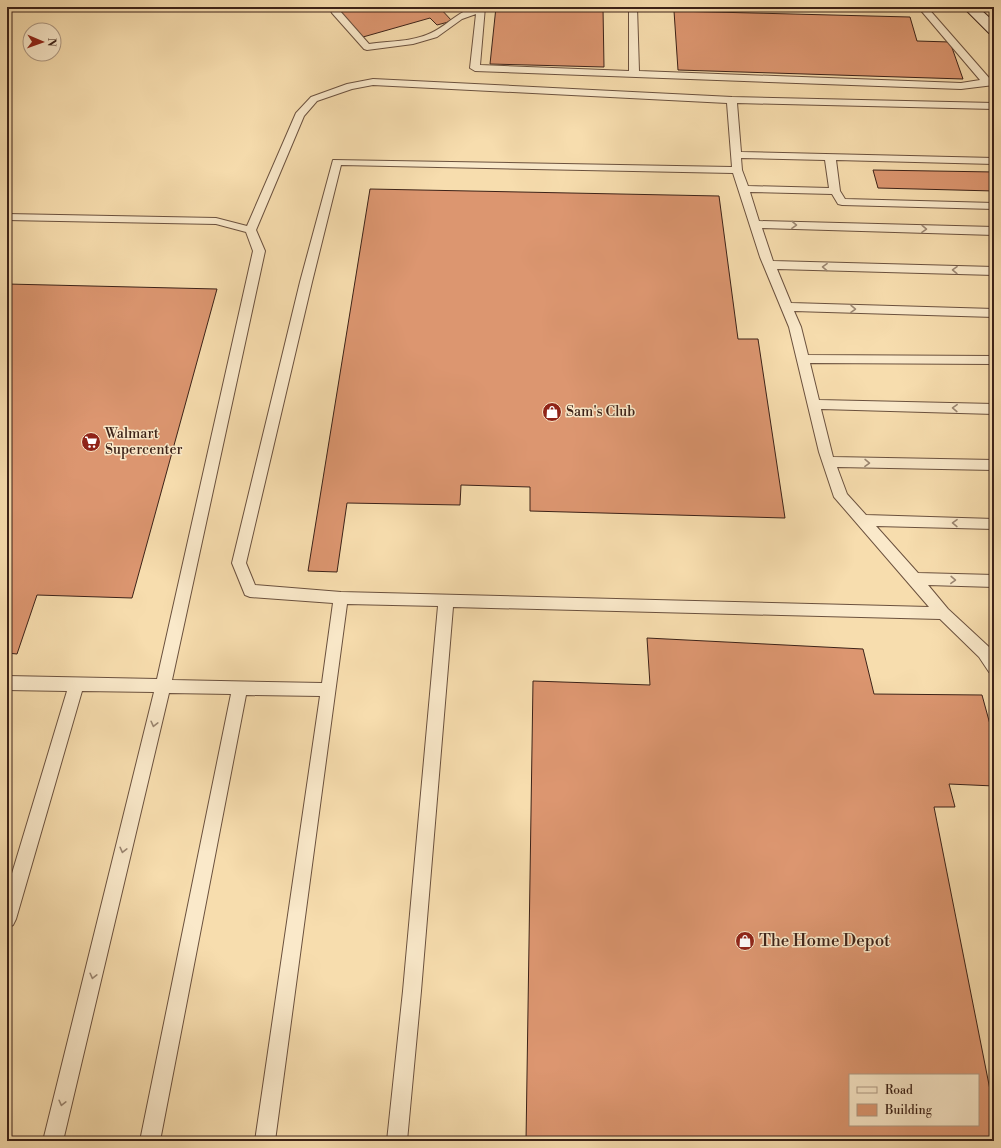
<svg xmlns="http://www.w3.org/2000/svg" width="1001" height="1148" viewBox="0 0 1001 1148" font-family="'Libre Bodoni',serif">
  <rect width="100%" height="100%" fill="#f7ddae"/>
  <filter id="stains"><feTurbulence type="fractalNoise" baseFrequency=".005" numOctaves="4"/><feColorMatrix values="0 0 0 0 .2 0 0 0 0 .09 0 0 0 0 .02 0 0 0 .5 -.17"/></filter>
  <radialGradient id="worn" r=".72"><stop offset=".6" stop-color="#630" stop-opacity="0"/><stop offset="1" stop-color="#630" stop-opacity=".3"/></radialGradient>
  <g fill="#dc9670" stroke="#3c2218" fill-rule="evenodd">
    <polygon points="349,7 439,7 452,21 437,25 430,18 363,37 339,10"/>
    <polygon points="496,7 603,8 604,67 490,64"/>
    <polygon points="674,11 910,17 917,41 950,42 963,79 678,70"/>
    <polygon points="873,170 994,172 994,191 878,188"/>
    <polygon points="370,189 719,196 738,339 758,339 785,518 530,511 530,487 461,485 460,505 347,503 337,572 308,571"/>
    <polygon points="7,284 217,289 132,598 37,595 17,654 7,653"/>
    <path d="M647 638 863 649 874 694 982 695 994 739V786L949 784 955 807H934L994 1110V1141H526L533 681 650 685ZM850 1075H978V1125H850Z"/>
  </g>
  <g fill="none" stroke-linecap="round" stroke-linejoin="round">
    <defs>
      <g id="lane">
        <path d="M333 7H341L340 11 369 44C389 41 412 42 431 33 451 24 459 7 485 7L480 65 629 71V7H637L639 71 961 83 980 80 918 7H927L990 79H994V85L961 89 475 71 470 68 476 14 462 19 437 37 413 44 367 50 364 49 332 13 331 11Z"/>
        <path d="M373 79 732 97 994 103V109L737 103 741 152 994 158V164L836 160 840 191 845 199 994 203V209L842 205 838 204 832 194 750 192 759 221 994 227V235L762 228 773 261 994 267V275L777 269 791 303 994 309V317L794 311 801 327 808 355 994 356V364L810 363 819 400 994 404V414L821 409 833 457 994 460V470L837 467 847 494 866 515 994 519V529L876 526 918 573 994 575V587L928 585 948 609 989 647 994 655V674L989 672 979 657 940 619 453 607 421 991 407 1141H387L403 991 438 606 347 604 275 1141H255L320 696 246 695 160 1141H140L231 694 169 693 63 1141H43L154 692 82 691 16 919 13 925 7 928V890L67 691 7 690V676L157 679 253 251 246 232 216 224 7 220V214L216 218 247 226 296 113 311 97 347 84ZM373 85 727 103 732 167 333 160 300 282 232 563 245 595 250 597 333 603 322 683 172 680 265 251 256 230 304 116 317 101 352 89ZM741 158 825 160 829 188 748 186 742 170ZM341 165 733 173 760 257 789 327 819 452 834 497 929 607 341 592 255 585 246 563 312 282Z"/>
      </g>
      <polygon id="secondary" points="963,7 978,7 994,22 994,34 989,33"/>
    </defs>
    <use href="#lane" stroke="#6b513e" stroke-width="2"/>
    <use href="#secondary" stroke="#3c2218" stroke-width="2"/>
    <use href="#lane" fill="#fae9ca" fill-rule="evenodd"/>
    <use href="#secondary" fill="#fae9ca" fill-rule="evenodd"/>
  </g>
  <defs><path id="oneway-chevron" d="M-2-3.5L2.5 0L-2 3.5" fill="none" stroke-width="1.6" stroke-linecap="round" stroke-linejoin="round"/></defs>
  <g stroke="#9b8671">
    <use href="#oneway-chevron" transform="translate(794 225) rotate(2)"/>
    <use href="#oneway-chevron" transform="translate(924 229) rotate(2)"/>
    <use href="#oneway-chevron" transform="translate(825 267) rotate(-179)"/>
    <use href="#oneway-chevron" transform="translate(955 270) rotate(-179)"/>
    <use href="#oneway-chevron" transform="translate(853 309) rotate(1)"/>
    <use href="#oneway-chevron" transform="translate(955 408) rotate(-178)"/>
    <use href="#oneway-chevron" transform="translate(867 463) rotate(1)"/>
    <use href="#oneway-chevron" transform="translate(955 523) rotate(-179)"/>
    <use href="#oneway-chevron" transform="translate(953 580) rotate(2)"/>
    <use href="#oneway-chevron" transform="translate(154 724) rotate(104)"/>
    <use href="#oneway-chevron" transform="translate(123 850) rotate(104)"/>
    <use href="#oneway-chevron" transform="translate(93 976) rotate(104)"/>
    <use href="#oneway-chevron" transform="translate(62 1103) rotate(104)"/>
  </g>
  <defs>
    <symbol id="shop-disc" viewBox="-11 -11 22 22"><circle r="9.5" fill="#8f2418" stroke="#fae9ca"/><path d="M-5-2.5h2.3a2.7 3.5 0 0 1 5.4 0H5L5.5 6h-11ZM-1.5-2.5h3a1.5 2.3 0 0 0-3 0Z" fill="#fff"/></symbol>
    <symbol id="supermarket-disc" viewBox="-11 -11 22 22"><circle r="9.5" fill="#8f2418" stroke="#fae9ca"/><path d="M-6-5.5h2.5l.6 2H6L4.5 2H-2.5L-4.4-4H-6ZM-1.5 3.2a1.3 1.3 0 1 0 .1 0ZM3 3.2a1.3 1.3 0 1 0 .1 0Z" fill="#fff"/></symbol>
  </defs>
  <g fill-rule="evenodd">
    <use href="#shop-disc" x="541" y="401" width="22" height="22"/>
    <use href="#supermarket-disc" x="80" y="431" width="22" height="22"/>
    <use href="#shop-disc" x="734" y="930" width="22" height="22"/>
  </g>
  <g text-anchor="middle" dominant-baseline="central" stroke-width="3" stroke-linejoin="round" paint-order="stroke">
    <g font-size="14" fill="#3c2218" stroke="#fae9ca" text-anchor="start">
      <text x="566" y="412">Sam's Club</text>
      <text x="105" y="434">Walmart<tspan x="105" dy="16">Supercenter</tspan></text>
    </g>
    <g font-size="17" fill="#3c2218" stroke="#fae9ca" text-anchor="start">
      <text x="759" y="941">The Home Depot</text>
    </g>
  </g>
  <rect width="1001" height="1148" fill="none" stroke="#f7ddae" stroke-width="24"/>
  <rect x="8" y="8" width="985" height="1132" fill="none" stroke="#3c2218" stroke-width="2"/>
  <rect x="12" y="12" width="977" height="1124" fill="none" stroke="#3c2218"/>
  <rect x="849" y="1074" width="130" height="52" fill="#fae9ca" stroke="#ae9983"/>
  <rect x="857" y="1087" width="20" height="6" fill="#fae9ca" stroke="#ae9983"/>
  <text x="885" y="1094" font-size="12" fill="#3c2218">Road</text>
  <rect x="857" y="1104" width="20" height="12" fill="#dc9670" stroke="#ae9983"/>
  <text x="885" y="1114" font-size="12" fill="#3c2218">Building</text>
  <g transform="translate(42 42) rotate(92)"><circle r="19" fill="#fae9ca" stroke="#ae9983"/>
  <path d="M0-3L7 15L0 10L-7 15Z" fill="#8f2418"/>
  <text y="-6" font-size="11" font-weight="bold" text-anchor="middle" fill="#3c2218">N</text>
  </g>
  <rect width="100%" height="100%" filter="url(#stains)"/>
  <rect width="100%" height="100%" fill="url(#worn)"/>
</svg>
